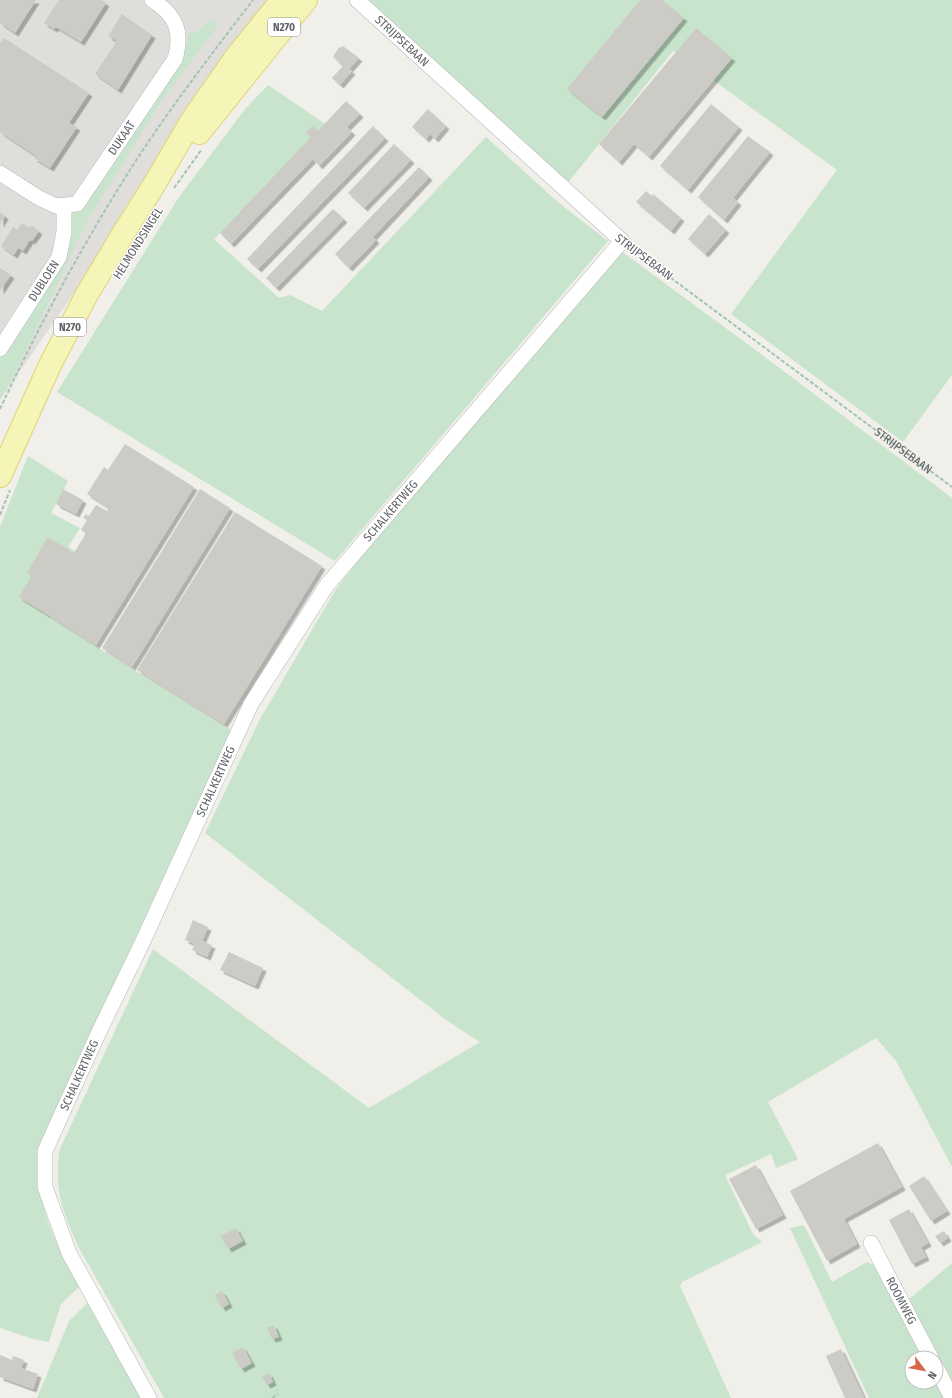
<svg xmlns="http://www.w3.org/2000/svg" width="952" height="1398" viewBox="0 0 952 1398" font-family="'Fira Sans Condensed',sans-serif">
  <defs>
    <filter id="shadow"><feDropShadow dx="3.5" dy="3.5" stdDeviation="0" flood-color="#0004"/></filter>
  </defs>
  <rect width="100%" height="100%" fill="#f0efe9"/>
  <polygon fill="#dfdedb" points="0,0 277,0 0,400"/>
  <g fill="#c9e4cd">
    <polygon points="358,0 952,0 952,375 903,442 731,314 837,170 673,51 563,189"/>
    <polygon points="211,19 218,25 162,100 87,221 16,371 0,399 0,358 69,251 72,218 177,65 186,48 188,34 200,30"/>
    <polygon points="268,85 327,125 214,239 279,298 290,295 322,311 486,137 559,203 608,241 335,561 57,392 179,197 245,109"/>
    <path d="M621 251 773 363 952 498V1167L896 1061 876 1038 768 1102 798 1159 776 1168 771 1154 725 1175 753 1234 762 1242 682 1282 680 1286 731 1398H164L79 1248C62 1211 55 1192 59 1151L153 949 369 1108 480 1042 449 1022 205 833 260 719 336 589 372 543Z"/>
    <path d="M28 456 68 481 51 513 80 528 68 547 88 559 50 618 231 730 99 1017 38 1163C35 1204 60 1251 79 1287L61 1304 49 1342 33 1339 0 1328V527Z"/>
    <polygon points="804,1225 832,1282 867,1262 880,1268 924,1358 912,1358 912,1382 936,1382 944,1398 869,1398 790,1228"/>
    <polygon points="952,1263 952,1386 909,1299"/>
    <polygon points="87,1303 141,1398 37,1398 69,1321"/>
  </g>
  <g fill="#cccbc5" filter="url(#shadow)">
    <polygon points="0,0 36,0 15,33 0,23"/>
    <polygon points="59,0 101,0 106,3 81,42 56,27 54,29 44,23"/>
    <polygon points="640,0 662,0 684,18 602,117 567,89"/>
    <polygon points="122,14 152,35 118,90 95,74 117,41 108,36"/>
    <polygon points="696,28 732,58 649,157 634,144 619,162 599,144"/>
    <polygon points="4,38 89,93 69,123 77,127 50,168 34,158 36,156 0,132 0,44"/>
    <polygon points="343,46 359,58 349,69 352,71 340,85 332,78 343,66 333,57 339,47 340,48"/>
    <polygon points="346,101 360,114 347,127 352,132 319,166 313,159 231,244 220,233 311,137 306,133 312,126 318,131"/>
    <polygon points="711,104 739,127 688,190 660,166"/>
    <polygon points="428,109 446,126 435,139 430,134 426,139 412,127"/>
    <polygon points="373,126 385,138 258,269 247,259"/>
    <polygon points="748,136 770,152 733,198 738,202 724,220 698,197"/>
    <polygon points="394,144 411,160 364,208 348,193"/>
    <polygon points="419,167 429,177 373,237 376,240 349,268 335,254"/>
    <polygon points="646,191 652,196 653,194 681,218 671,231 636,202"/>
    <polygon points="333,209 344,219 276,288 266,278"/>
    <polygon points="0,212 5,216 0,224"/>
    <polygon points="709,214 726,230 705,254 688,239"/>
    <polygon points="22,223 30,228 31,225 39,231 32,241 30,240 23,251 18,248 14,255 1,246 13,227 17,230"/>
    <polygon points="0,268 11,275 0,291"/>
    <polygon points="125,444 194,487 96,645 19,597 32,576 27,573 48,537 74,553 86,533 81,530 87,520 83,518 86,514 89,516 96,505 107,511 109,508 87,494 104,467 108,470"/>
    <polygon points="63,489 83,500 76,514 56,504"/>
    <polygon points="200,489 230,508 132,667 102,648"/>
    <polygon points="235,512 322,566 224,724 137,670"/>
    <polygon points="193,920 208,927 202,941 212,945 207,957 192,950 195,944 185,940"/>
    <polygon points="229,952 263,968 255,986 220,970"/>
    <polygon points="878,1143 902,1187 844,1219 857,1244 827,1261 790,1191"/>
    <polygon points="756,1165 783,1215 756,1229 729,1179"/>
    <polygon points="924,1176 947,1211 931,1221 909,1186"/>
    <polygon points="909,1209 928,1243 921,1247 926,1257 912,1264 889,1220"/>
    <polygon points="236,1228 243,1241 228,1249 221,1236"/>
    <polygon points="944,1231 948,1238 940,1243 935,1236"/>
    <polygon points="222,1291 229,1304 222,1308 215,1295"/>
    <polygon points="274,1325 279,1337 272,1339 267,1328"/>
    <polygon points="243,1347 252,1363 241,1369 232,1353"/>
    <polygon points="841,1349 850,1368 864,1398 845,1398 826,1356"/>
    <polygon points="0,1355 12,1360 13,1356 24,1360 21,1368 38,1374 33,1389 0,1377"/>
    <polygon points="269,1373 273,1382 267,1385 262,1377"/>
  </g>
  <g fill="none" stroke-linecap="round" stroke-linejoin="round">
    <defs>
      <g id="minor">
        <path id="s2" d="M0 173 39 198 56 206 77 204 175 59C183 32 176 15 152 0"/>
        <path id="s3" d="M0 349 59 257 64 232V206"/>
        <path id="s4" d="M871 1243 931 1358"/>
        <polyline points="936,1367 952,1398"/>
        <path id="s5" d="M149 1398 69 1253 45 1187V1151L97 1036 144 939 251 704 327 585 622 241 357 0"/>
      </g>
      <g id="primary">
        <polyline points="199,133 306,0"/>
        <polyline points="0,476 50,365 86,296 123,234 154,185 192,120 236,57 282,0"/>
      </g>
    </defs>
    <use href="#minor" stroke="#b6b7bb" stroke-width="16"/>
    <use href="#primary" stroke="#e1d371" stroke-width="24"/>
    <g stroke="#a3c4b2" stroke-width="2" stroke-dasharray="4 2" stroke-linecap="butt">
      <polyline points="174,188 202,149"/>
      <path id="s1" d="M632 249 952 487"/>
      <path d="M0 409C40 323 85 240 137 159 173 104 213 52 253 0"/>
      <polyline points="0,515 10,490"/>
      <polyline points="272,1398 278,1394"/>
    </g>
    <use href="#minor" stroke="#fff" stroke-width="15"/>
    <use href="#primary" stroke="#f6f5b8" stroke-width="22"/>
  </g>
  <g text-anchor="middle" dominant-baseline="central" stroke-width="3" stroke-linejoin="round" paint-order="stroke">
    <g fill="#fff" stroke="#909195" stroke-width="1">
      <rect x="268" y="18" width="32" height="18" rx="3"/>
      <rect x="54" y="318" width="32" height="18" rx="3"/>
    </g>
    <g font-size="11" font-weight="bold" fill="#606267">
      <text x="284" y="27">N270</text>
      <text x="70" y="327">N270</text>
    </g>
    <g font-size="12" fill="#606267" stroke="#fff">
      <text transform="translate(402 41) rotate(43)">STRIJPSEBAAN</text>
      <text stroke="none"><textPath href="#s2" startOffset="166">DUKAAT</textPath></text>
      <text transform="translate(138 243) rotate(-58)">HELMONDSINGEL</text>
      <text transform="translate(644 257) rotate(37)">STRIJPSEBAAN</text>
      <text stroke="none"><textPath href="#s3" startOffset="81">DUBLOEN</textPath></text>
      <text stroke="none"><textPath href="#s1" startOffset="338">STRIJPSEBAAN</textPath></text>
      <text stroke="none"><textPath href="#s5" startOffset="1003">SCHALKERTWEG</textPath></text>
      <text stroke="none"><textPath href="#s5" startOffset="679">SCHALKERTWEG</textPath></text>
      <text stroke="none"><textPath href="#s5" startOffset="355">SCHALKERTWEG</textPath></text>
      <text stroke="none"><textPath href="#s4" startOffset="65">ROOMWEG</textPath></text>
    </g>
  </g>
  <g transform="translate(924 1370) rotate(122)"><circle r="19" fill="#ffffff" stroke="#bfc0c2"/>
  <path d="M0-3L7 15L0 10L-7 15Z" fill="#d56a4a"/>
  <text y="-6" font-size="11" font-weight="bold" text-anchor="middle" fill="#606267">N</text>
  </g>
</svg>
